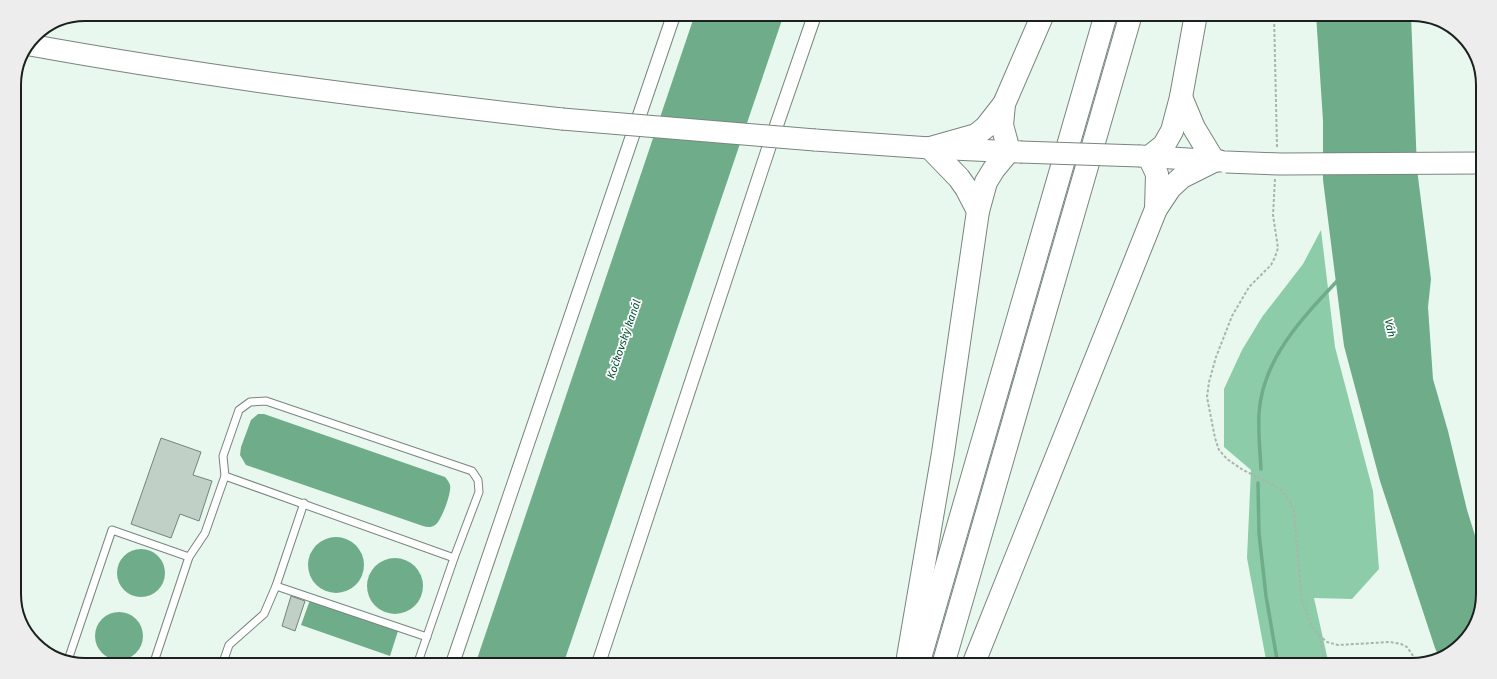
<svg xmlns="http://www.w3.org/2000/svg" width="1497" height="679" viewBox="0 0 1497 679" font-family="'Fira Sans',sans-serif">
  <rect width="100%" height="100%" fill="#e8f8ee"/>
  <polygon fill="#8dcca8" points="1321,230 1335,347 1373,491 1379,569 1352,599 1314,598 1329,665 1267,665 1247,558 1251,470 1224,447 1224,389 1242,350 1262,317 1303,264"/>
  <g fill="#6fad8a">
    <polygon points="695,14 784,14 563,665 475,665"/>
    <polygon points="1316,14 1411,14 1417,169 1431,279 1428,307 1433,379 1448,431 1467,510 1483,561 1483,594 1478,622 1451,653 1439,657 1435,648 1380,481 1344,346 1323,180 1323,121"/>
    <path d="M258 414H264L445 477C447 479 449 482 450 485 452 492 441 522 435 525 431 528 427 527 423 526L246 465 240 455 241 447 251 420Z"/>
    <circle cx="336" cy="565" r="28"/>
    <circle cx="141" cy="573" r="24"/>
    <circle cx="395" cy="586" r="28"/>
    <polygon points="310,600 398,631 390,656 301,625"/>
    <circle cx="119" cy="636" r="24"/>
  </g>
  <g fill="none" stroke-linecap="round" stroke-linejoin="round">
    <g stroke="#6fad8a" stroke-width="3.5">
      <path d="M1261 469C1260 451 1258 432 1259 414 1262 359 1303 317 1339 279"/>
      <polyline points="1258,483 1259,533 1266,596 1278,665"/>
    </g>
  </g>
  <g fill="#c1d0c6" stroke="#75837a">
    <polygon points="161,438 201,452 193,475 212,481 199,521 180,514 171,538 131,524"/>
    <polygon points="291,596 305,601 295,631 282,626"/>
  </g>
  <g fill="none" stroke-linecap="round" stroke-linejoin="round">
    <defs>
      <g id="service">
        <polyline points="225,476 454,558 417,665"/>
        <polyline points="276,586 427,637"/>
        <polyline points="77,663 68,660 112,530 189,557"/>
        <polyline points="153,665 189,557 205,533 225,476 223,456 239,410 250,402 266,401 472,471 478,480 479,492 454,558"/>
        <polyline points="222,665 229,645 264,614 276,586 304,503"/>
      </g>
      <g id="minor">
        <polyline points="452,665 674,14"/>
        <polyline points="598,665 768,150 815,14"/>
      </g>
      <g id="primary">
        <path d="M30 45C206 77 384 99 562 119"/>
        <polyline points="815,140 930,148 1020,152"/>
        <polyline points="1140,156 1220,161"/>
      </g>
      <g id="motorway">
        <polyline points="930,148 976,135 986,127 1004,104 1043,14"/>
        <polyline points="930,148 959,178 966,188 978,211"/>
        <polyline points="1156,209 1157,174 1149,157 1164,145 1172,131 1181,97 1196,14"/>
        <polyline points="908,657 943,453 978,211 986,182 994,169 1009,151 1002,125 1004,104"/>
        <polyline points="918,665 1106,14"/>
        <polyline points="943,665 1131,14"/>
        <polyline points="973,665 1156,209 1170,188 1182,177 1214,161 1194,128 1181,97"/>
      </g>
    </defs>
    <use href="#service" stroke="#78867d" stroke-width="9"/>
    <use href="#minor" stroke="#78867d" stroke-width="15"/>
    <use href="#primary" stroke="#78867d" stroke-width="23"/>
    <use href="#motorway" stroke="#78867d" stroke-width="24"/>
    <g stroke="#a8b5ad" stroke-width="2" stroke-dasharray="3 2" stroke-linecap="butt">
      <polyline points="1274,14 1277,147"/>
      <polyline points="1275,179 1273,215 1278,248 1275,257 1271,265 1249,287 1232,316 1216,357 1209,382 1207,397 1215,438 1219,450 1227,459 1243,470 1264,480 1281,490 1290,501 1294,512 1302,601 1312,626 1318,634 1327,642 1338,645 1390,642 1401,644 1407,647 1418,663"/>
      <polyline points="1319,635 1326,665"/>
    </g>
    <use href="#service" stroke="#fff" stroke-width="7"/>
    <use href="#minor" stroke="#fff" stroke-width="13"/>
    <use href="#primary" stroke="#fff" stroke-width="21"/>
    <use href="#motorway" stroke="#fff" stroke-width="22"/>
    <defs>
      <g id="primary-bridge">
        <polyline points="562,119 815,140"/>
        <polyline points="1020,152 1140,156"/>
        <polyline points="1226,162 1280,164 1483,163"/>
      </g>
    </defs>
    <use href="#primary-bridge" stroke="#78867d" stroke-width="23" stroke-linecap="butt"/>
    <use href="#primary-bridge" stroke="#fff" stroke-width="21"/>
  </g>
  <g text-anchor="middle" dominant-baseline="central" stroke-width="3.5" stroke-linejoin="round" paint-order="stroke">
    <g font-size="11" font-style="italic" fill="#005131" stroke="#fff">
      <text transform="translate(1390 328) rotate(78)">Váh</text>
      <text transform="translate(624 339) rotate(-71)">Kočkovský kanál</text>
    </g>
  </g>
  <path d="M0 0H1497V679H0ZM85 21H1412A64 64 0 0 1 1476 85V594A64 64 0 0 1 1412 658H85A64 64 0 0 1 21 594V85A64 64 0 0 1 85 21Z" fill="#ededed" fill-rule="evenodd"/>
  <path fill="none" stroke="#1b211d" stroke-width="2" d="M85 21H1412A64 64 0 0 1 1476 85V594A64 64 0 0 1 1412 658H85A64 64 0 0 1 21 594V85A64 64 0 0 1 85 21Z"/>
</svg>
